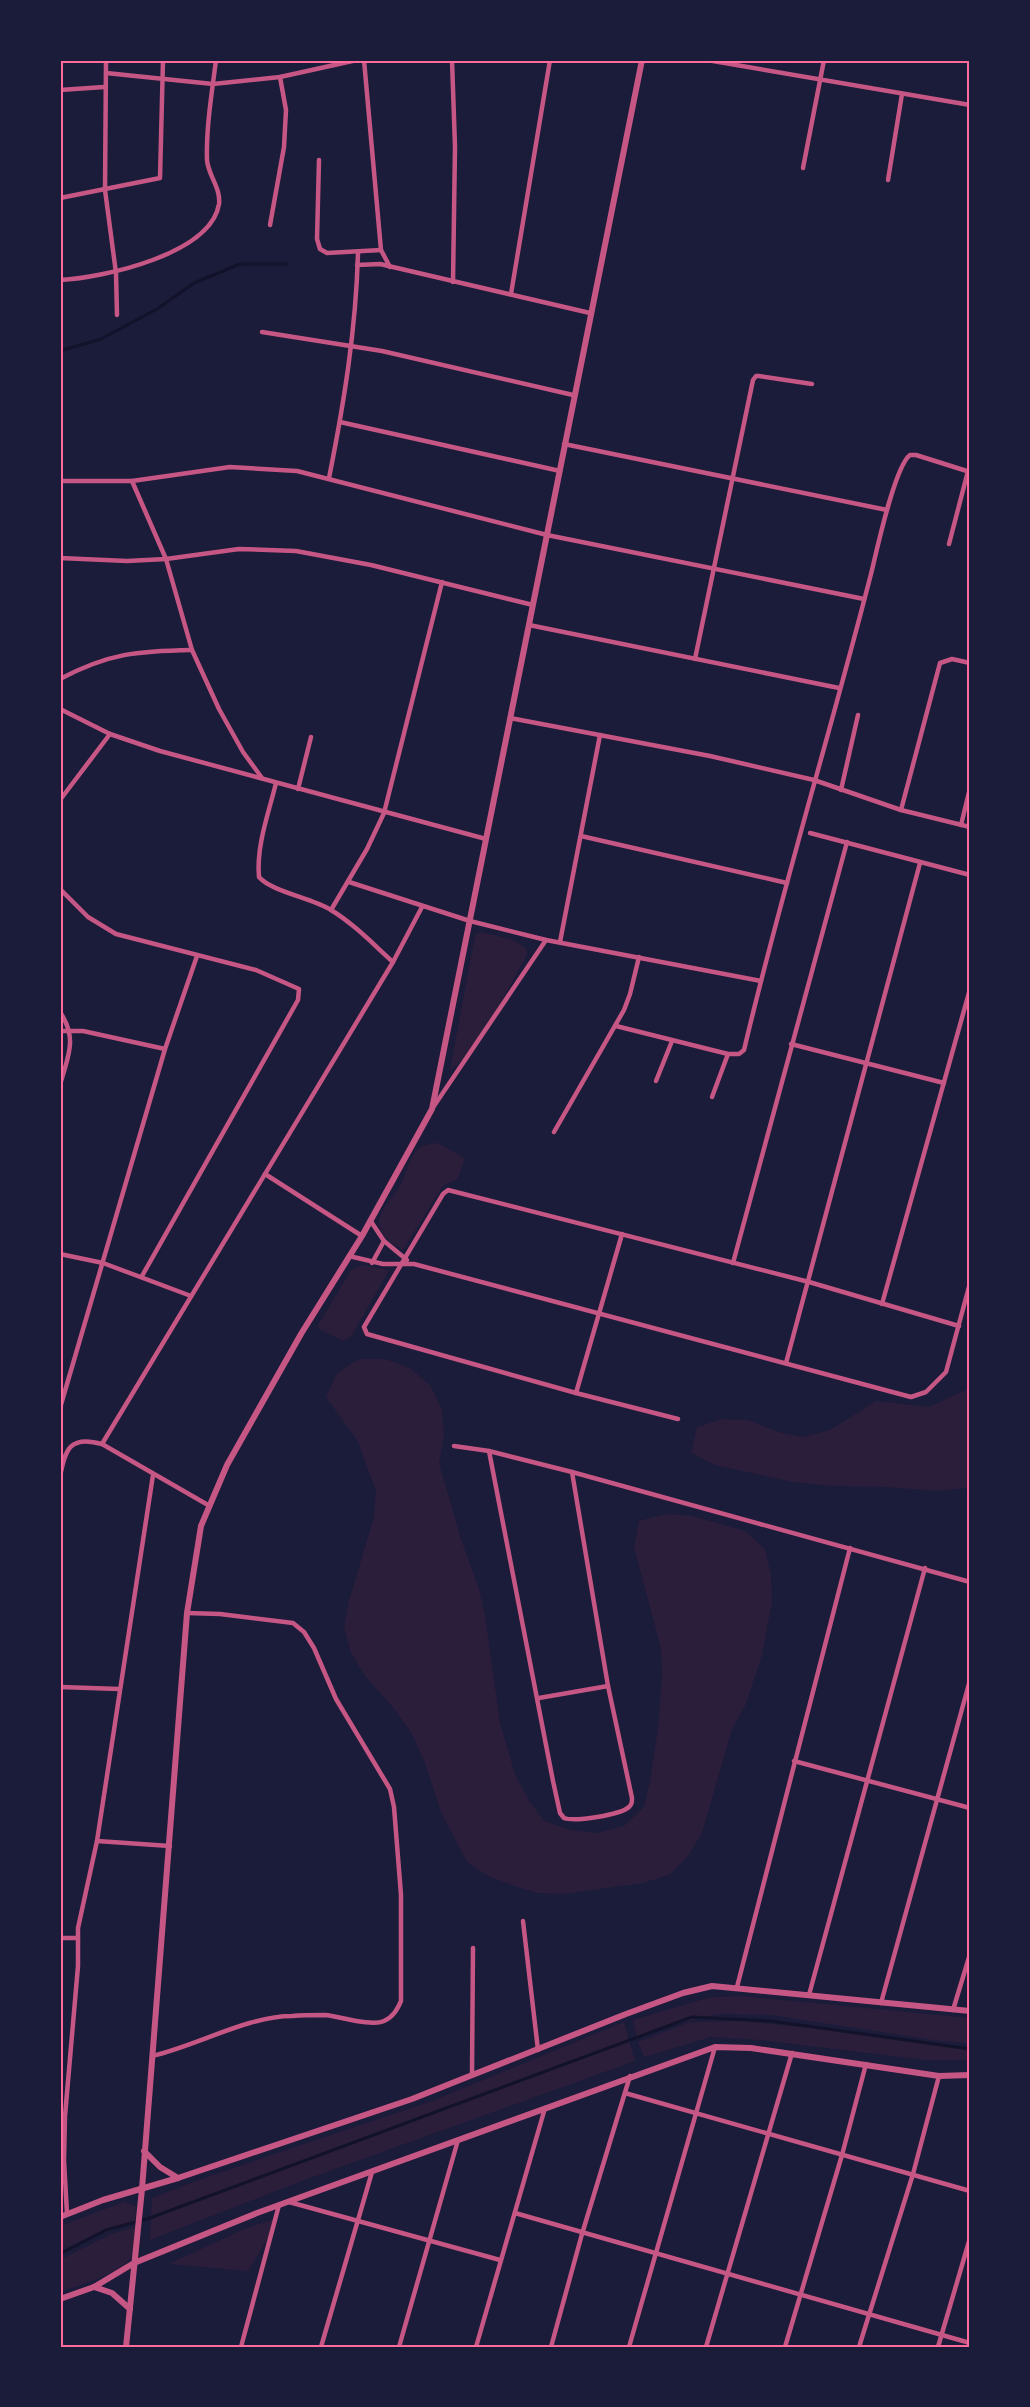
<svg xmlns="http://www.w3.org/2000/svg" width="1030" height="2407" viewBox="0 0 1030 2407" font-family="Barlow,sans-serif">
  <rect width="100%" height="100%" fill="#1b1b3a"/>
  <g fill="#2a1e3b">
    <path d="M481 932 511 939 526 948 527 955C512 981 474 1058 450 1070L474 941 476 934Z"/>
    <path d="M438 1143 465 1158 458 1178 443 1186 403 1250C393 1244 380 1237 379 1224 378 1211 392 1198 399 1188 406 1177 408 1159 417 1150 422 1144 431 1144 438 1143Z"/>
    <polygon points="362,1265 389,1270 352,1335 343,1341 319,1329 318,1325 351,1270"/>
    <polygon points="359,1359 385,1359 410,1368 431,1386 442,1410 444,1436 439,1463 461,1539 479,1589 485,1615 500,1723 515,1774 528,1799 544,1821 571,1830 597,1833 624,1826 644,1807 650,1781 658,1728 662,1675 661,1649 634,1547 639,1521 665,1514 692,1516 745,1531 765,1549 771,1575 772,1602 762,1655 745,1706 732,1729 702,1833 688,1856 669,1875 643,1883 564,1894 537,1893 512,1885 488,1876 467,1862 441,1812 425,1763 412,1734 396,1711 365,1676 351,1653 344,1627 349,1601 374,1517 376,1491 358,1442 326,1397 337,1373"/>
    <polygon points="970,1388 970,1487 966,1488 940,1491 886,1487 833,1486 793,1482 715,1465 691,1453 697,1427 722,1419 748,1420 778,1432 804,1437 830,1430 876,1401 929,1407"/>
    <polygon points="741,1996 970,2018 970,2043 940,2041 771,2015 718,2014 681,2023 637,2038 633,2020 711,1997"/>
    <polygon points="741,2021 860,2033 970,2050 970,2060 926,2060 760,2040 711,2037 644,2057 638,2042 690,2022"/>
    <polygon points="624,2022 635,2061 299,2182 150,2240 152,2198 204,2178 432,2101"/>
    <polygon points="124,2202 136,2206 135,2223 106,2229 60,2251 60,2226"/>
    <polygon points="274,2219 277,2224 248,2271 169,2264 244,2229"/>
    <path d="M135 2227C134 2236 135 2248 132 2256 125 2272 77 2286 60 2292V2260L111 2234Z"/>
  </g>
  <g fill="none" stroke-linecap="round" stroke-linejoin="round">
    <g stroke="#12122b" stroke-width="3">
      <polyline points="60,351 101,339 157,309 194,283 240,264 286,264"/>
      <polyline points="60,2254 106,2230 147,2219 692,2017 771,2021 970,2049"/>
    </g>
    <g stroke="#c65784" stroke-width="4.5">
      <polyline points="106,60 105,190 116,273 117,315"/>
      <polyline points="364,60 381,250 390,267"/>
      <polyline points="452,60 455,147 453,282"/>
      <polyline points="707,60 970,105"/>
      <polyline points="106,73 213,84 280,77 357,60"/>
      <polyline points="60,90 104,87"/>
      <polyline points="319,160 317,239 320,249 327,253 381,250"/>
      <polyline points="803,168 824,60"/>
      <polyline points="888,180 902,94"/>
      <polyline points="60,198 160,178 163,60"/>
      <polyline points="270,225 284,147 286,110 280,77"/>
      <polyline points="357,265 380,264 590,313"/>
      <path d="M60 280C103 278 211 254 219 204 221 188 208 175 207 160 206 127 212 92 216 60"/>
      <polyline points="511,294 550,60"/>
      <polyline points="262,332 382,351 573,395"/>
      <polyline points="340,422 560,471"/>
      <polyline points="564,444 887,510"/>
      <path d="M329 478C344 403 356 329 358 253"/>
      <polyline points="60,481 132,481 230,467 297,471 547,535 864,599"/>
      <polyline points="132,481 166,559 192,650 219,709 243,752 262,778"/>
      <polyline points="949,544 968,471"/>
      <polyline points="60,558 127,561 166,559 239,549 296,551 371,565 533,605"/>
      <polyline points="529,625 839,688"/>
      <polyline points="695,659 753,380 756,376 759,376 812,384"/>
      <path d="M60 679C109 653 138 651 192 650"/>
      <polyline points="60,709 110,734 160,751 486,839"/>
      <polyline points="510,718 710,756 814,780 901,810 970,827"/>
      <path d="M276 783C269 812 256 846 259 877 272 892 312 898 331 910 354 924 373 944 393 962"/>
      <polyline points="298,789 311,737"/>
      <polyline points="841,790 858,715"/>
      <polyline points="60,800 110,734"/>
      <polyline points="901,810 940,663 952,659 970,663"/>
      <polyline points="961,825 970,788"/>
      <polyline points="810,833 970,875"/>
      <polyline points="581,836 787,883"/>
      <polyline points="349,882 470,921 546,940 761,981"/>
      <polyline points="60,889 88,917 116,934 256,970 299,989 298,1000 142,1276"/>
      <polyline points="331,910 367,849 384,813 442,582"/>
      <polyline points="560,942 600,735"/>
      <path d="M60 1012C78 1039 68 1056 60 1085"/>
      <path d="M616 1026 728 1054H739L744 1050C782 889 831 731 872 570 877 549 895 466 910 455H916L970 472"/>
      <polyline points="60,1031 83,1031 165,1049"/>
      <polyline points="791,1044 944,1083"/>
      <polyline points="656,1081 672,1041"/>
      <polyline points="712,1097 728,1054"/>
      <polyline points="434,1106 546,940"/>
      <polyline points="554,1132 624,1010 630,994 639,957"/>
      <polyline points="265,1174 362,1236"/>
      <polyline points="370,1220 384,1241 407,1260"/>
      <polyline points="60,1254 103,1263 191,1296"/>
      <polyline points="349,1256 383,1264 414,1264 911,1397 926,1392 946,1372 970,1283"/>
      <polyline points="372,1263 384,1241"/>
      <polyline points="733,1263 847,842"/>
      <polyline points="882,1304 970,989"/>
      <polyline points="786,1363 920,863"/>
      <polyline points="576,1393 622,1234"/>
      <polyline points="60,1408 165,1049 197,956"/>
      <polyline points="678,1419 576,1393 367,1334 364,1327 443,1194 448,1190 809,1282 959,1326"/>
      <polyline points="102,1444 393,962 422,907"/>
      <polyline points="454,1446 489,1451 572,1472 970,1582"/>
      <path d="M489 1451 553 1781 560 1813 564 1818C575 1822 620 1815 629 1807 632 1804 632 1802 632 1798L608 1686 572 1472"/>
      <path d="M60 1477C65 1449 70 1435 102 1444L208 1505"/>
      <polyline points="60,1687 119,1689"/>
      <polyline points="539,1698 608,1686"/>
      <polyline points="794,1761 970,1808"/>
      <polyline points="97,1841 170,1846"/>
      <polyline points="523,1921 538,2050"/>
      <polyline points="60,1938 78,1938"/>
      <polyline points="737,1987 850,1548"/>
      <polyline points="809,1995 925,1568"/>
      <polyline points="881,2003 970,1680"/>
      <polyline points="953,2010 970,1954"/>
      <path d="M152 2056C196 2046 248 2016 292 2016 303 2015 314 2015 325 2015 339 2016 371 2027 384 2021 393 2017 397 2010 401 2001V1895L394 1807 390 1789 336 1699 314 1648 304 1632 293 1623 220 1614 187 1613"/>
      <polyline points="472,2075 473,1948"/>
      <polyline points="625,2093 970,2191"/>
      <polyline points="289,2202 500,2260"/>
      <polyline points="515,2213 970,2343"/>
      <polyline points="67,2214 64,2160 65,2116 78,1966 78,1928 97,1841 153,1475"/>
      <polyline points="241,2347 279,2205"/>
      <polyline points="321,2347 372,2172"/>
      <polyline points="399,2347 458,2140"/>
      <polyline points="476,2347 545,2108"/>
      <polyline points="551,2347 582,2234 630,2076"/>
      <polyline points="629,2347 715,2047"/>
      <polyline points="706,2347 792,2053"/>
      <polyline points="785,2347 842,2155 866,2064"/>
      <polyline points="859,2347 913,2174 939,2076"/>
      <polyline points="938,2347 970,2238"/>
    </g>
    <g stroke="#c65784" stroke-width="6">
      <polyline points="144,2151 160,2167 178,2178"/>
      <polyline points="60,2217 103,2200 178,2178 412,2099 626,2014 683,1993 712,1986 970,2011"/>
      <polyline points="94,2287 112,2293 130,2309"/>
      <polyline points="60,2299 94,2287 134,2263 257,2213 715,2047 751,2048 939,2076 970,2075"/>
      <polyline points="126,2347 142,2189 187,1613 201,1526 227,1465 301,1334 362,1236 432,1109 642,60"/>
    </g>
  </g>
  <rect width="1030" height="2407" fill="none" stroke="#1b1b3a" stroke-width="123"/>
  <rect x="62" y="62" width="906" height="2284" fill="none" stroke="#ff6b9d" stroke-width="2"/>
</svg>
